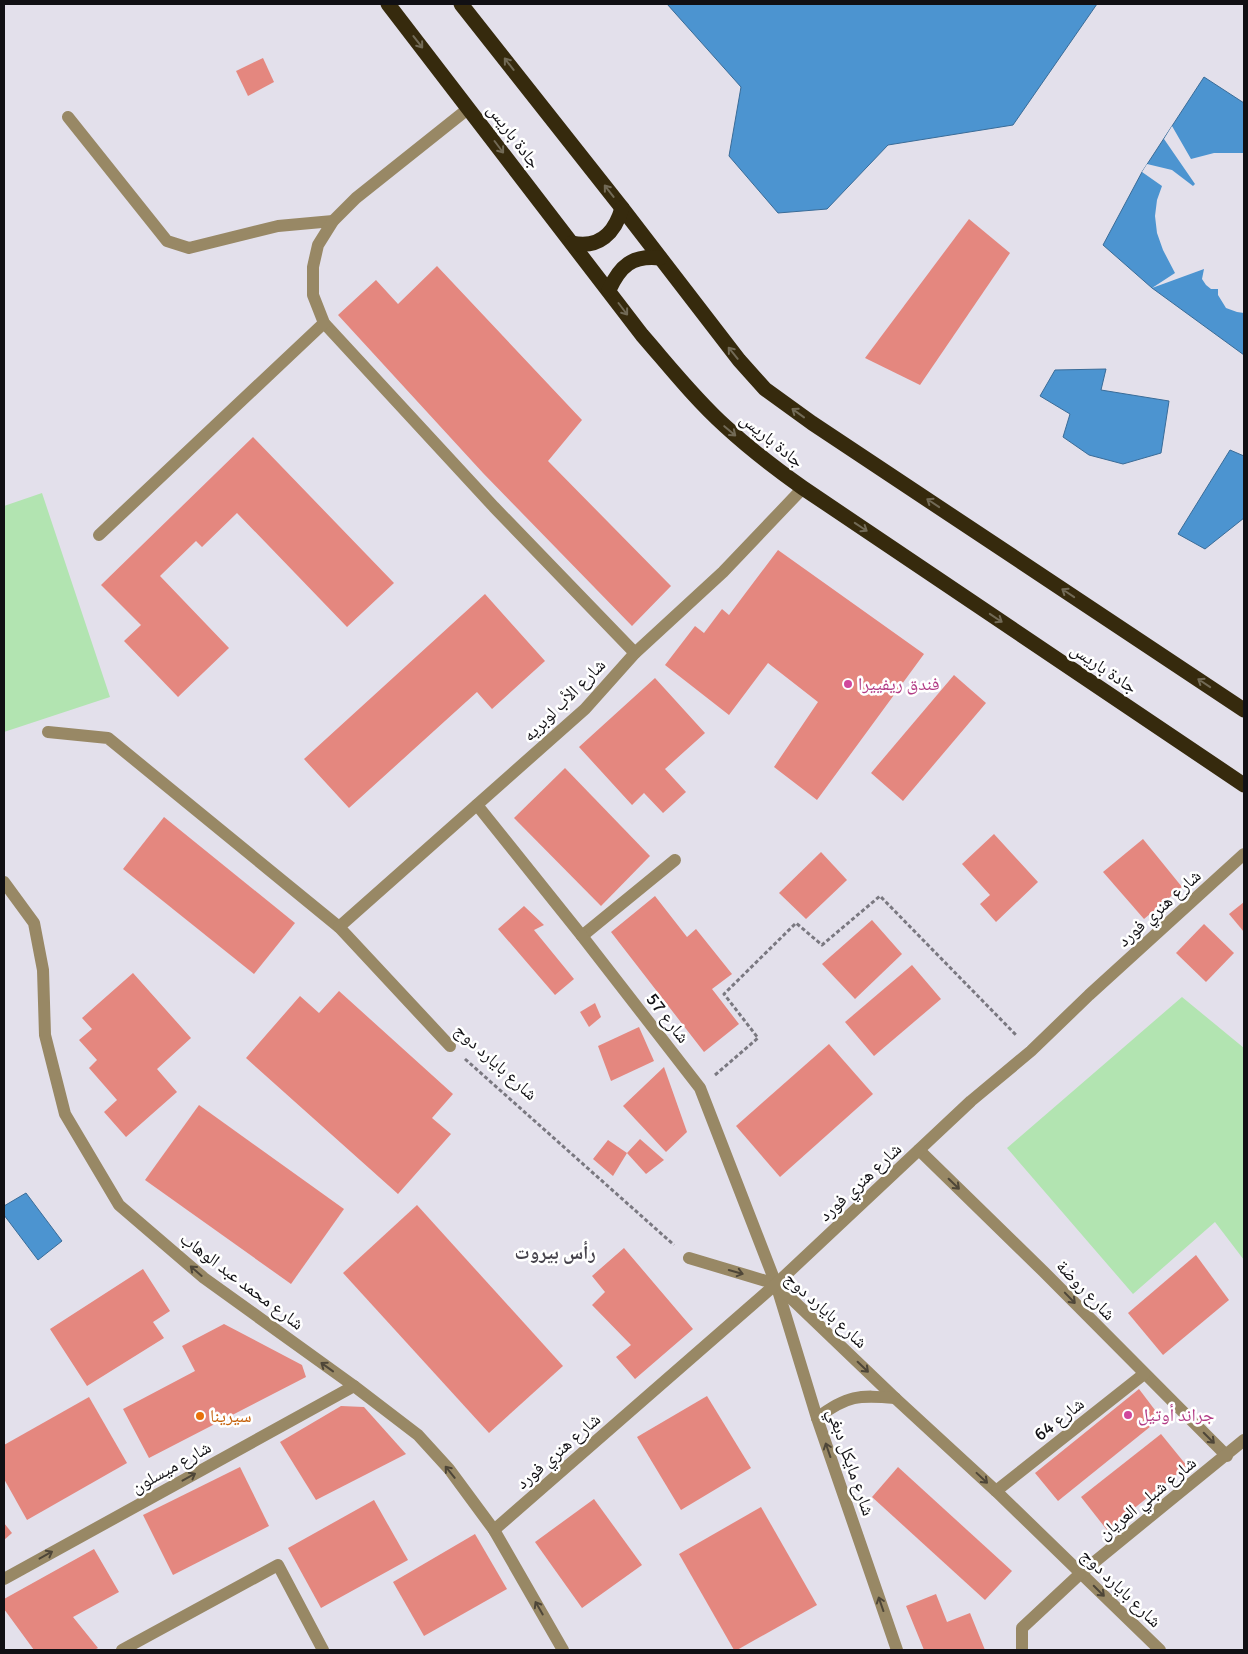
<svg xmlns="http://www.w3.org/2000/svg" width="1248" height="1654" viewBox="0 0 1248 1654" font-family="Signika,'Noto Naskh Arabic',sans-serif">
  <rect width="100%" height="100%" fill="#e3e0eb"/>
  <g fill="#b2e4b1">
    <polygon points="42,493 110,697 4,732 4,506"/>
    <polygon points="1182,997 1244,1048 1244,1260 1215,1222 1133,1294 1007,1148"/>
  </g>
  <g fill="#4c94d0" stroke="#3a6c98">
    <polygon points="667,4 1097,4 1013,125 888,145 827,209 778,213 729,156 741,87"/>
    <polygon points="1204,77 1244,103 1244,355 1152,288 1103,245 1142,172"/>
    <polygon points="1106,369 1101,390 1169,401 1161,453 1123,464 1089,455 1063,437 1070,414 1040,396 1055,370"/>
    <polygon points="1230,450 1244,456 1244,518 1205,549 1178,534"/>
    <polygon points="26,1193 62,1241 38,1260 4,1215 4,1206"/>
  </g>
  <polygon fill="#e3e0eb" points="1172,126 1191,159 1214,153 1244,153 1244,313 1237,312 1226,308 1218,295 1218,289 1211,289 1206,285 1202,279 1204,269 1152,288 1175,273 1163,250 1157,233 1155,216 1157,200 1162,186 1142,172 1147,164 1172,170 1193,186 1195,184 1164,139"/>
  <g fill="#e4877f">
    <polygon points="263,58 274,82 248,96 236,71"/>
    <polygon points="969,219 1010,253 920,385 865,358"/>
    <polygon points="437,266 582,420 548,461 671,586 632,626 483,473 338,315 376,280 398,304"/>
    <polygon points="253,437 394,583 347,627 237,513 202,547 196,541 160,576 229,648 178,697 124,641 141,625 101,585"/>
    <polygon points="778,550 924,654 817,800 774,767 818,702 768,663 729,715 665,665 695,626 704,633 722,609 729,615"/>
    <polygon points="485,594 545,661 492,709 477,692 349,808 304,759"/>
    <polygon points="954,675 986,703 903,801 871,773"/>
    <polygon points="655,678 705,733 665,769 686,792 663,813 644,793 632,805 579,747"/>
    <polygon points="565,768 650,856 601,906 514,818"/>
    <polygon points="164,817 295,923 254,974 123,869"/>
    <polygon points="994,834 1038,882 996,922 980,904 990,895 962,864"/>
    <polygon points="1143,839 1182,887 1144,919 1103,872"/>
    <polygon points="821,852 847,880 806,919 779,893"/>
    <polygon points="655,896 687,937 696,929 732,974 712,989 739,1024 704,1052 611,932"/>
    <polygon points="1244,902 1244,932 1229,914"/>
    <polygon points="524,906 544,925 534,930 574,979 555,995 498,929"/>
    <polygon points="872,920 902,954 855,999 822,964"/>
    <polygon points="1204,924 1234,953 1206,982 1176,953"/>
    <polygon points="912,965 941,999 874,1056 845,1022"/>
    <polygon points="133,973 191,1038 157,1069 177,1092 126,1137 104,1112 117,1100 89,1068 97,1060 79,1040 92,1029 82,1018"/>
    <polygon points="339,991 453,1094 432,1118 451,1134 398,1194 246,1058 300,996 319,1013"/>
    <polygon points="595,1003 601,1017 589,1027 580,1012"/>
    <polygon points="639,1027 654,1061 611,1081 598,1046"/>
    <polygon points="829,1044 873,1094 780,1177 736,1126"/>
    <polygon points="664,1067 687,1132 666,1152 623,1106"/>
    <polygon points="199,1105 344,1209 291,1284 145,1180"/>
    <polygon points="640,1139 664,1160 646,1174 627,1153"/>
    <polygon points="608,1140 627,1153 613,1176 593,1159"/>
    <polygon points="417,1205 563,1366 489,1433 343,1273"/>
    <polygon points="624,1248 693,1329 635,1379 616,1357 631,1345 592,1305 605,1292 592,1276"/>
    <polygon points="1196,1255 1229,1300 1163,1355 1128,1313"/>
    <polygon points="143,1269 170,1311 153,1322 164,1338 87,1386 50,1329"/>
    <polygon points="224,1324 302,1365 306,1377 149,1458 123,1409 195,1371 182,1346"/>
    <polygon points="1139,1389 1161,1418 1058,1501 1035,1473"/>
    <polygon points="707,1396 751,1468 681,1510 637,1437"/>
    <polygon points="89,1397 127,1463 27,1520 4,1479 4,1445"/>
    <polygon points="341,1406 364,1407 406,1454 316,1500 280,1442"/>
    <polygon points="1161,1434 1187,1466 1107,1530 1081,1497"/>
    <polygon points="240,1467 269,1526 173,1575 143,1515"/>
    <polygon points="898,1467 1012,1571 985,1600 872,1497"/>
    <polygon points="594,1499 642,1565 582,1608 535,1542"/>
    <polygon points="374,1500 408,1560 321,1608 288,1548"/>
    <polygon points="761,1507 817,1605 737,1650 734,1650 679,1554"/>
    <polygon points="4,1523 12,1533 4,1540"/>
    <polygon points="475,1534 507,1589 424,1636 393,1582"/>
    <polygon points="94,1549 119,1592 73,1617 98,1648 94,1650 34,1650 4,1609 4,1599"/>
    <polygon points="936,1594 947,1622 970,1613 985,1650 924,1650 906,1606"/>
  </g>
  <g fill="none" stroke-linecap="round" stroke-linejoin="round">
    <g stroke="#7a7880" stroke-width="3" stroke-dasharray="4 2.5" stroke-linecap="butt">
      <polyline points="465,1059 674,1245"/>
      <polyline points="715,1075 758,1038 724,994 796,923 822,945 880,896 1017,1036"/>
    </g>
    <g stroke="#988865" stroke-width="12">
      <polyline points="68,117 167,241 189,248 278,226 333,221"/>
      <polyline points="48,732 108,738 339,927"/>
      <polyline points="582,936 675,860"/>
      <polyline points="122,1650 278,1565 323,1650"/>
    </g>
    <g stroke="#988865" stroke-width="12">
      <polyline points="469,108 356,198 333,221 318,245 313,267 313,295 324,323 494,507 635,653"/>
      <polyline points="99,535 324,323"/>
      <polyline points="477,805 582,936 700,1088 776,1284 817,1418 897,1650"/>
      <polyline points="4,882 34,923 43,970 45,1035 65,1114 119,1205 204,1278 354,1386 418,1435 449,1469 494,1530 563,1650"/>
      <polyline points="450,1046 339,927 585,709 635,653 723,572 803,488"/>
      <polyline points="919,1150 1043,1271 1227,1456"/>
      <polyline points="689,1258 776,1284 895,1398 996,1491 1160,1650"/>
      <path d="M817 1418C847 1395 859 1395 895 1398"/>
      <polyline points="996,1491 1144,1374"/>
      <polyline points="494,1530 776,1284 971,1101 1031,1051 1089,995 1244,854"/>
      <polyline points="4,1579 354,1386"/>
      <polyline points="1022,1650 1022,1628 1081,1573 1244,1440"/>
    </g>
    <g stroke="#362a0d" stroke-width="15">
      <path d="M388 4 642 335C669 366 695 399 725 426 750 449 776 469 803 488L1244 785"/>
      <polyline points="461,4 622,208 739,360 765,389 812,423 1244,710"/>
      <path d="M572 243C599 249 615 233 622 208"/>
      <path d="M609 290C620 266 632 255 660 258"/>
    </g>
  </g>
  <defs><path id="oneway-shaft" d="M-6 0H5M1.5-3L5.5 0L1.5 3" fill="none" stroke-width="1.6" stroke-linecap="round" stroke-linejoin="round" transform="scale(1.25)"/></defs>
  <g stroke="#726a56">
    <use href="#oneway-shaft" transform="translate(418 42) rotate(52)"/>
    <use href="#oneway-shaft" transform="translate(509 64) rotate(-128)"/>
    <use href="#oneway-shaft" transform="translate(499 147) rotate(53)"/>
    <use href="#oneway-shaft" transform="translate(609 191) rotate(-128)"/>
    <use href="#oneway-shaft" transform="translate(623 309) rotate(53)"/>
    <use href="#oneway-shaft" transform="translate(733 353) rotate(-129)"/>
    <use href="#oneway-shaft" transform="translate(798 413) rotate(-144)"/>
    <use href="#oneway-shaft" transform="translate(730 431) rotate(40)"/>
    <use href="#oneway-shaft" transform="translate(933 503) rotate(-146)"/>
    <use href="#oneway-shaft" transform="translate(861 527) rotate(34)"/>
    <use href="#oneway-shaft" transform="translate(1068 593) rotate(-146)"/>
    <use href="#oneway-shaft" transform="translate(996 618) rotate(34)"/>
    <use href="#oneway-shaft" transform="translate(1204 683) rotate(-146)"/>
  </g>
  <g stroke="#4e4638">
    <use href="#oneway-shaft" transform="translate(954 1184) rotate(44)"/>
    <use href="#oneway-shaft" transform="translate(196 1271) rotate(-139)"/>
    <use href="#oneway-shaft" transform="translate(736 1272) rotate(16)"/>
    <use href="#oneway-shaft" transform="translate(1070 1298) rotate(46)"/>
    <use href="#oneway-shaft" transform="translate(327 1367) rotate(-144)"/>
    <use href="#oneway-shaft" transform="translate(863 1367) rotate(44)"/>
    <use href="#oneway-shaft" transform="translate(1209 1438) rotate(45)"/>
    <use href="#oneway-shaft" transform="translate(828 1450) rotate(-109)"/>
    <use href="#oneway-shaft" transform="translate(450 1472) rotate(-129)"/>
    <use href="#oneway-shaft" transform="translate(189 1477) rotate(-29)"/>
    <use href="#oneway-shaft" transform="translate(982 1478) rotate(43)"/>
    <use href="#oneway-shaft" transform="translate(46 1555) rotate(-29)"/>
    <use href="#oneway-shaft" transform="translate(1099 1591) rotate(45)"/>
    <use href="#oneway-shaft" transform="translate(881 1604) rotate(-109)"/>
    <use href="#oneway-shaft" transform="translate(539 1608) rotate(-120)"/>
  </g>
  <g fill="#d1479c" stroke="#fff" stroke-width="2">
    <circle cx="848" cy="684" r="5"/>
    <circle cx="1128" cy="1415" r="5"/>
  </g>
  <circle fill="#e8710a" stroke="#fff" stroke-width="2" cx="200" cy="1416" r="5"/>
  <g text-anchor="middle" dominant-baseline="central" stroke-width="5" stroke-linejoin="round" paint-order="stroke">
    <g font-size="18" fill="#111014" stroke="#fff">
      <text transform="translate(514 136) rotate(53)">جادة باريس</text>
      <text transform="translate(772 440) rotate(39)">جادة باريس</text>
      <text transform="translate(1104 668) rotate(34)">جادة باريس</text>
      <text transform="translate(564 700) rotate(-45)">شارع الأب لوبريه</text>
      <text transform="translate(1159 908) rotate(-42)">شارع هنري فورد</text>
      <text transform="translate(668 1018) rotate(52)">شارع 57</text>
      <text transform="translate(496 1062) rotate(42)">شارع بايارد دوج</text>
      <text transform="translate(860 1182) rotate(-43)">شارع هنري فورد</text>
      <text transform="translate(242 1281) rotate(37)">شارع محمد عبد الوهاب</text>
      <text transform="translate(1086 1290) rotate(46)">شارع روضة</text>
      <text transform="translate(826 1310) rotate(42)">شارع بايارد دوج</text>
      <text transform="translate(1059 1419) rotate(-38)">شارع 64</text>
      <text transform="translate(558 1451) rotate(-41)">شارع هنري فورد</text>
      <text transform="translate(851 1462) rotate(71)">شارع مايكل دبغي</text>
      <text transform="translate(171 1467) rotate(-29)">شارع ميسلون</text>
      <text transform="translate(1147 1498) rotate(-39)">شارع شبلي العريان</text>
      <text transform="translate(1121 1588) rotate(44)">شارع بايارد دوج</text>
    </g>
    <g font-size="18" fill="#b23c85" stroke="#fff" text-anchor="start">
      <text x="858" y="684">فندق ريفييرا</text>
      <text x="1138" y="1415">جراند أوتيل</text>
    </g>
    <g font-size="18" fill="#c56008" stroke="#fff" text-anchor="start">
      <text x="210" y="1416">سيرينا</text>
    </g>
    <g font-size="19" font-weight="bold" fill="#46434c" stroke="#fff">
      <text x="555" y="1253">رأس بيروت</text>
    </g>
  </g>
  <rect width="1248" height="1654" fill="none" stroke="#111014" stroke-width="10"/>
</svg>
